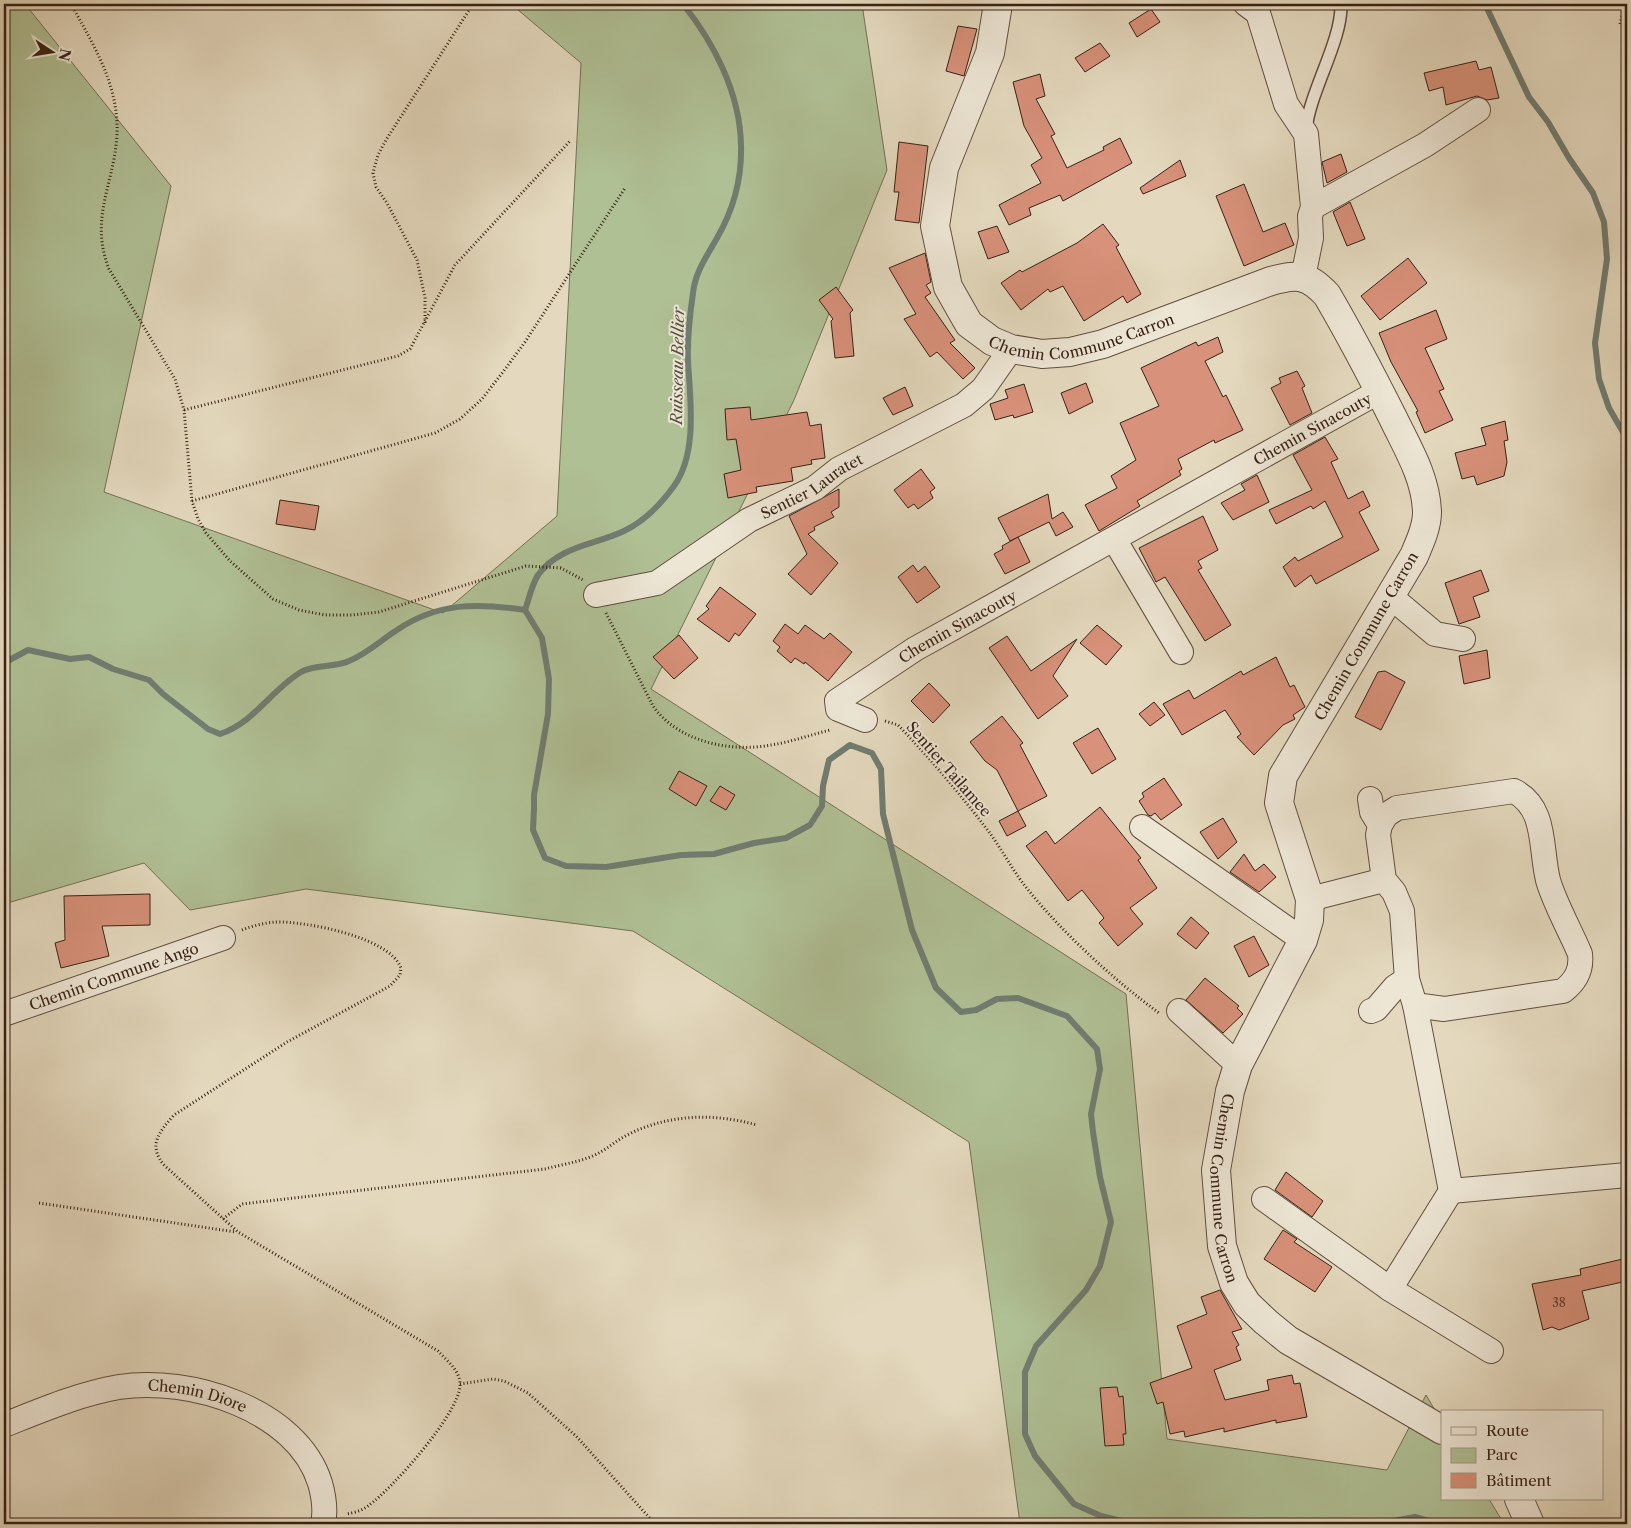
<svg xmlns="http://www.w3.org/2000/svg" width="1631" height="1528" viewBox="0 0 1631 1528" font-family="'Libre Caslon Text',serif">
  <rect width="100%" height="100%" fill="#e4d9be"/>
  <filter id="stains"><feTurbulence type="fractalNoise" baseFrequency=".004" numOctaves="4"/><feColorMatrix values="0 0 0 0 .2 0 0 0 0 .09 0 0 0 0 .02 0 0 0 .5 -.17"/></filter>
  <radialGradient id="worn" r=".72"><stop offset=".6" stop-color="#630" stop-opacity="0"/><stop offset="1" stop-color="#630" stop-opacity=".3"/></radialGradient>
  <polygon fill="#b0c095" stroke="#747055" points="4,4 25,4 171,186 104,492 443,613 557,516 581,63 511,4 862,4 887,170 794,400 651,689 1126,994 1167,1439 1387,1470 1426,1395 1442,1422 1442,1499 1489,1499 1504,1524 1020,1524 969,1142 633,931 306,889 190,910 144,863 4,904 4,655 6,654 4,649"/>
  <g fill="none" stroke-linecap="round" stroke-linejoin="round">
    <g stroke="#707d71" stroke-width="6">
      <polyline points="1485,4 1529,97 1548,122 1569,158 1593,193 1604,222 1607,259 1595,343 1599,379 1609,408 1627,439"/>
      <path d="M525 610C529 599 532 584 538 575 559 546 595 545 624 531 645 521 661 504 674 486 698 453 690 398 688 361 687 339 690 314 693 293 695 272 707 256 717 238 734 209 742 179 741 145 740 93 714 43 683 4"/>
      <path d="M4 663 28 650 70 659 89 657 113 669 149 680 163 694 208 729 220 734C255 722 271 690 301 672 315 664 334 668 349 661 367 654 381 640 397 630 438 602 478 603 525 610L542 638 549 679 548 714 534 795V809L533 830 545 858 566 866 606 867 681 855 714 854 754 843 786 838 810 825 822 806 823 786 829 760 850 745 872 753 881 769 883 814 912 930 936 988 961 1012 976 1010 997 999 1018 998 1067 1016 1097 1049 1100 1069 1091 1114 1093 1132 1100 1177 1111 1222 1100 1266 1086 1290 1036 1346 1025 1372V1434L1035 1456 1074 1504 1101 1516 1134 1524"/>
      <polyline points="1377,1524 1415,1517 1439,1524"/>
    </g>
  </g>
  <g fill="#d8917a" stroke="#382115">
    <polygon points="1151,9 1160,22 1137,37 1129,23"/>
    <polygon points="958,26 977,29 964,76 946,71"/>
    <polygon points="1100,43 1110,56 1085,72 1075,58"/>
    <polygon points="1476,61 1479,70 1491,67 1499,98 1487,100 1477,96 1446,105 1443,87 1429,91 1424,73"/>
    <polygon points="1040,74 1045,96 1036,99 1055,134 1051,136 1067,168 1104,150 1103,147 1120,138 1132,163 1063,201 1060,195 1029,208 1031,215 1009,225 999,205 1041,183 1031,165 1042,158 1024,126 1013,82"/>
    <polygon points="899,142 928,146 919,223 895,220 899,192 894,192"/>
    <polygon points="1341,154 1347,172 1327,183 1322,162"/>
    <polygon points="1180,160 1186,176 1143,194 1140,188"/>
    <polygon points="1244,184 1263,232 1285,223 1294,245 1244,266 1216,196"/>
    <polygon points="1350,202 1365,239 1347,246 1333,212"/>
    <polygon points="1103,224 1119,245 1116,247 1141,294 1127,303 1123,296 1084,321 1063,286 1050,292 1048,289 1021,310 1001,283 1020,270 1022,272 1077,243"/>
    <polygon points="997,226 1009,252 988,259 978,232"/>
    <polygon points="925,253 931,282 926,285 931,293 925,297 955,340 950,343 975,368 963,379 937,352 930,357 904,319 916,314 889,268"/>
    <polygon points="1408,258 1427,283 1380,320 1361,296"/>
    <polygon points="836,287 853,310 850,313 854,356 835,358 831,321 833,319 819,300"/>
    <polygon points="1436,310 1447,339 1425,348 1444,389 1439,391 1453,420 1425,433 1416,412 1418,411 1391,362 1379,333"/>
    <polygon points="1218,337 1223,352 1205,361 1223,397 1226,395 1243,430 1215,443 1214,440 1178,459 1182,469 1179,471 1181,475 1137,501 1140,506 1099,531 1085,505 1117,488 1111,476 1136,460 1120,423 1159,406 1141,368 1196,342 1198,346"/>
    <polygon points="1297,371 1305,386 1302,388 1312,413 1290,425 1271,388 1281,383 1279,378"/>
    <polygon points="1086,383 1093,402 1069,414 1061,393"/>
    <polygon points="1024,384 1033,412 1014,418 1013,415 995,420 990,404 1008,398 1005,390"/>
    <polygon points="905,387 913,406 893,415 883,398"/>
    <polygon points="750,407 751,420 807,412 810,426 821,424 825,458 811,460 812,464 791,468 793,481 756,487 757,492 728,498 724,474 741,470 736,439 727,440 725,409"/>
    <polygon points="1505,421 1508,440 1504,441 1507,462 1504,476 1477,485 1474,476 1462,479 1455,453 1486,445 1481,428"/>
    <polygon points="1325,437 1338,459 1331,462 1348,499 1363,491 1370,506 1359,512 1379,550 1316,584 1311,575 1295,587 1283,567 1295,557 1298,561 1343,537 1325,501 1313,509 1311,506 1276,524 1269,510 1312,490 1293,455"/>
    <polygon points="921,469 935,488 930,492 933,498 918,509 914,504 908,508 894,490"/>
    <polygon points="1257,475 1269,502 1233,520 1221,503 1245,490 1241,484"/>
    <polygon points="839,489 839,507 831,512 834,517 814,527 815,530 808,534 838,563 811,595 788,574 807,554 789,516"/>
    <polygon points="1048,494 1052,519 1063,512 1073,527 1056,536 1049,522 1010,541 998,518"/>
    <polygon points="280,500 319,506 315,530 276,524"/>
    <polygon points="1203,516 1218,550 1198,561 1202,568 1198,570 1231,625 1205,641 1165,577 1156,582 1139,548"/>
    <polygon points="1018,537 1030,562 1005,574 994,554 1003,549 1002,546"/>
    <polygon points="913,565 918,572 925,566 940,587 917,603 898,577"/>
    <polygon points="1481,570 1489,591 1473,597 1480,617 1459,624 1445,583"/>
    <polygon points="720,587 756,614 739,636 735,633 729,642 697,619 709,609 706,606"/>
    <polygon points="785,624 798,634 805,625 824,639 830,633 852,652 828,681 805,662 804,664 795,658 791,663 777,651 780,647 773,641"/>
    <polygon points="1097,625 1122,646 1106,665 1080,643"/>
    <polygon points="679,635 698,658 674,679 653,657"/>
    <polygon points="1007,636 1031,671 1077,639 1053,676 1068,696 1038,719 989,648"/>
    <polygon points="1487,650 1490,678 1464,684 1459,656"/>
    <polygon points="1276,657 1290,687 1294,685 1305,707 1293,715 1295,719 1283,725 1254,755 1237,737 1241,734 1225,710 1182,735 1163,704 1189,690 1194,699 1241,671 1243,675"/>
    <polygon points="1385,671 1405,682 1381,730 1355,717 1378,672"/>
    <polygon points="929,683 950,705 933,723 911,701"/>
    <polygon points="1154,702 1165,715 1150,726 1139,714"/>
    <polygon points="1002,716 1023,743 1020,745 1047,796 1018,811 997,770 985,761 970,742"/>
    <polygon points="1098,728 1116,759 1092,774 1073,743"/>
    <polygon points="679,771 707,786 696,806 669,789"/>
    <polygon points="1164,778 1182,805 1161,820 1155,813 1151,816 1148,815 1139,801 1144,797 1142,793"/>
    <polygon points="720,786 735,795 726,810 710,801"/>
    <polygon points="1100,807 1141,858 1138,860 1157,888 1130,908 1143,924 1118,946 1099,923 1104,918 1082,890 1068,901 1026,846 1046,831 1055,844"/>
    <polygon points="1018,811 1026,826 1007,836 999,821"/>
    <polygon points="1223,818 1237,842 1218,859 1200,832"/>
    <polygon points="1244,854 1255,871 1264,864 1276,877 1259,892 1230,872"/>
    <polygon points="150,894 150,925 102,926 109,956 61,968 55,943 65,940 64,896"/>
    <polygon points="1191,917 1209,933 1196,949 1177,934"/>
    <polygon points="1254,936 1269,965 1249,977 1234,946"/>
    <polygon points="1205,978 1239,1006 1237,1008 1243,1014 1223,1033 1186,1000"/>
    <polygon points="1286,1172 1323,1201 1312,1217 1275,1190"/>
    <polygon points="1283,1230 1297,1239 1294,1242 1332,1267 1315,1292 1264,1259"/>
    <polygon points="1627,1258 1627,1281 1582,1291 1589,1319 1559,1330 1552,1327 1543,1330 1532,1284 1581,1275 1580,1269"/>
    <polygon points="1220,1290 1242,1329 1232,1332 1239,1345 1236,1347 1241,1360 1214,1370 1225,1400 1269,1390 1267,1380 1292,1375 1294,1384 1300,1383 1307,1417 1276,1423 1276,1420 1224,1432 1224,1428 1185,1437 1184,1431 1170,1434 1163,1402 1157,1404 1150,1383 1192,1368 1177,1326 1207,1314 1201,1297"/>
    <polygon points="1117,1387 1119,1397 1123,1396 1126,1434 1123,1434 1124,1445 1105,1446 1100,1388"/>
  </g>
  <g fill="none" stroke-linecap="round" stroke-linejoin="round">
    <defs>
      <path id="service" d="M1306 129C1310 91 1342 41 1341 4"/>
      <g id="minor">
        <polyline points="1246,4 1258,13 1286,104 1306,134 1313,207 1310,216 1311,238 1303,277"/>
        <polyline points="1313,207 1425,145 1478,110"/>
        <polyline points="1114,539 1181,652"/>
        <path id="s1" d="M596 595 657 583 749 520 815 488 839 469 964 405 983 389 1011 349"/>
        <polyline points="1391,597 1435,634 1463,639"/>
        <path id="s2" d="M865 720 838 709 837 701 915 649 1380 391"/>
        <path d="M1514 791C1547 808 1540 848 1548 880 1554 902 1571 932 1580 954 1582 970 1576 981 1563 991L1444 1009 1415 1005 1407 979 1402 911 1394 892 1384 880 1378 835 1380 825 1386 815 1397 808Z"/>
        <polyline points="1370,799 1372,812 1380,825"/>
        <polyline points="1142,827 1303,940"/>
        <polyline points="1310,899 1384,880"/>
        <polyline points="1415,1005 1451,1191 1627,1175"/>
        <polyline points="1179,1011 1238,1065"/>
        <polyline points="1371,1011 1376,1009 1395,987 1407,979"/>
        <path id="s3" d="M4 1014 223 938"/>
        <polyline points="1264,1199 1390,1289 1491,1351"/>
        <polyline points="1390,1289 1451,1191"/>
        <path id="s4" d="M4 1425C42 1410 79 1394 119 1387 189 1376 297 1409 320 1483 324 1497 326 1510 323 1524"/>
      </g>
      <g id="tertiary">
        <path id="s5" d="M998 4 990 53 944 168 935 226 948 287 969 324 992 341 1011 349 1042 354 1070 352 1103 344 1268 282C1295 274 1307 273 1327 295 1351 336 1373 378 1394 420 1408 449 1426 478 1427 512 1427 527 1420 542 1414 556L1283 776 1279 803 1310 899 1309 920 1303 940 1238 1065 1230 1091 1216 1170 1222 1246 1234 1283 1247 1304 1266 1322 1288 1340 1442 1430"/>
        <polyline points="1519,1499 1530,1524"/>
      </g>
    </defs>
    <use href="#service" stroke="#634f3f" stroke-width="14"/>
    <use href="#minor" stroke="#634f3f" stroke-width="26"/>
    <use href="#tertiary" stroke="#634f3f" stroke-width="30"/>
    <g stroke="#382115" stroke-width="3" stroke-dasharray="1 2.5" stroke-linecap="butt">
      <path d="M71 4C94 46 119 85 117 135 114 185 89 218 109 269L175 379 184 410 192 501 198 519 206 533 230 561 273 599 299 610 325 615H352L379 612 526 566 561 568 583 580"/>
      <polyline points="1620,24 1625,4"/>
      <polyline points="425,323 425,298 417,260 387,203 376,187 373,173 378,155 386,140 473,4"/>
      <polyline points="184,410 398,356 410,349 455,265 571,140"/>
      <polyline points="192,501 435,433 460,419 482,399 503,372 525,342 625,188"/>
      <path d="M606 613 653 706C677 741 730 753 771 745 791 742 810 735 830 730"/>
      <path d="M885 721 898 725C930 758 961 795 989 832 1003 851 1014 873 1029 891 1064 934 1114 980 1159 1013"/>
      <path d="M242 930C252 926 264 923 275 922 305 921 390 937 401 968L400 975 390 986 287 1042 174 1115C159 1132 147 1146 165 1166L238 1232 438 1351C447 1361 461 1371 460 1386 458 1415 392 1489 368 1506 361 1511 353 1513 346 1514"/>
      <polyline points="39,1203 236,1232"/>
      <path d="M223 1219 242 1204 545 1169C559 1165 575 1163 590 1157 604 1152 615 1141 629 1134 670 1114 714 1113 757 1125"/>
      <polyline points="460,1384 493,1379 504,1381 528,1393 577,1437 655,1524"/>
    </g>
    <use href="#service" stroke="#ede6d5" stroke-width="11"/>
    <use href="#minor" stroke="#ede6d5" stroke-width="24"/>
    <use href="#tertiary" stroke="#ede6d5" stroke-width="28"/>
  </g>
  <g text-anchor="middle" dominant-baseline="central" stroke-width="4" stroke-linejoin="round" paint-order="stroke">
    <g font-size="12" fill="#603d2e">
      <text x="1559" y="1302">38</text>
    </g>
    <g font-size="15" fill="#382115" stroke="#ede6d5">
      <text stroke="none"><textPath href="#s5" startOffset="459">Chemin Commune Carron</textPath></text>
      <text stroke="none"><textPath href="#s2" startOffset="585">Chemin Sinacouty</textPath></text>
      <text stroke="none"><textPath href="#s1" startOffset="245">Sentier Lauratet</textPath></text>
      <text stroke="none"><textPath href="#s2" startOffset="179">Chemin Sinacouty</textPath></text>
      <text transform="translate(1366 636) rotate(-60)">Chemin Commune Carron</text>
      <text transform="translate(949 769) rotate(49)">Sentier Tailamee</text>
      <text stroke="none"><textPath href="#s3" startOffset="116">Chemin Commune Ango</textPath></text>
      <text stroke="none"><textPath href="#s5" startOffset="1701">Chemin Commune Carron</textPath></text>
      <text stroke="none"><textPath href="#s4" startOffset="201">Chemin Diore</textPath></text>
    </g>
    <g font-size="16" font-style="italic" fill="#544f43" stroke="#ede6d5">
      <text transform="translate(677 366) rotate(-89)">Ruisseau Bellier</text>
    </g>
  </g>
  <rect width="1631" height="1528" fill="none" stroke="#e4d9be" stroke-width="20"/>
  <rect x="5" y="5" width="1621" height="1518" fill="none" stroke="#382115" stroke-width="2.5"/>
  <rect x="10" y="10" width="1611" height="1508" fill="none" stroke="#382115"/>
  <rect x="1441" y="1410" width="162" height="90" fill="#ede6d5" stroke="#a59788"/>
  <rect x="1451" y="1427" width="25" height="8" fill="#ede6d5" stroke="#a59788"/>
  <text x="1486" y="1436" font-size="15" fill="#382115">Route</text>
  <rect x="1451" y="1448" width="25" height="15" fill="#b0c095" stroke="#a59788"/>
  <text x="1486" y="1460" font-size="15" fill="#382115">Parc</text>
  <rect x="1451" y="1473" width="25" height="15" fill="#d8917a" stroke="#a59788"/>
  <text x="1486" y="1486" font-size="15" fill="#382115">Bâtiment</text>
  <g transform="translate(52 52) rotate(102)" stroke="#ede6d5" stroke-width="4" paint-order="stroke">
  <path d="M0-4L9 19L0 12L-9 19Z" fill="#382115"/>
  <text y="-8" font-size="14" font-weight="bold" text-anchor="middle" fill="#382115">N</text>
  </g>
  <rect width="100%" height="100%" filter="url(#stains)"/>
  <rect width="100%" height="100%" fill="url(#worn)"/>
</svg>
